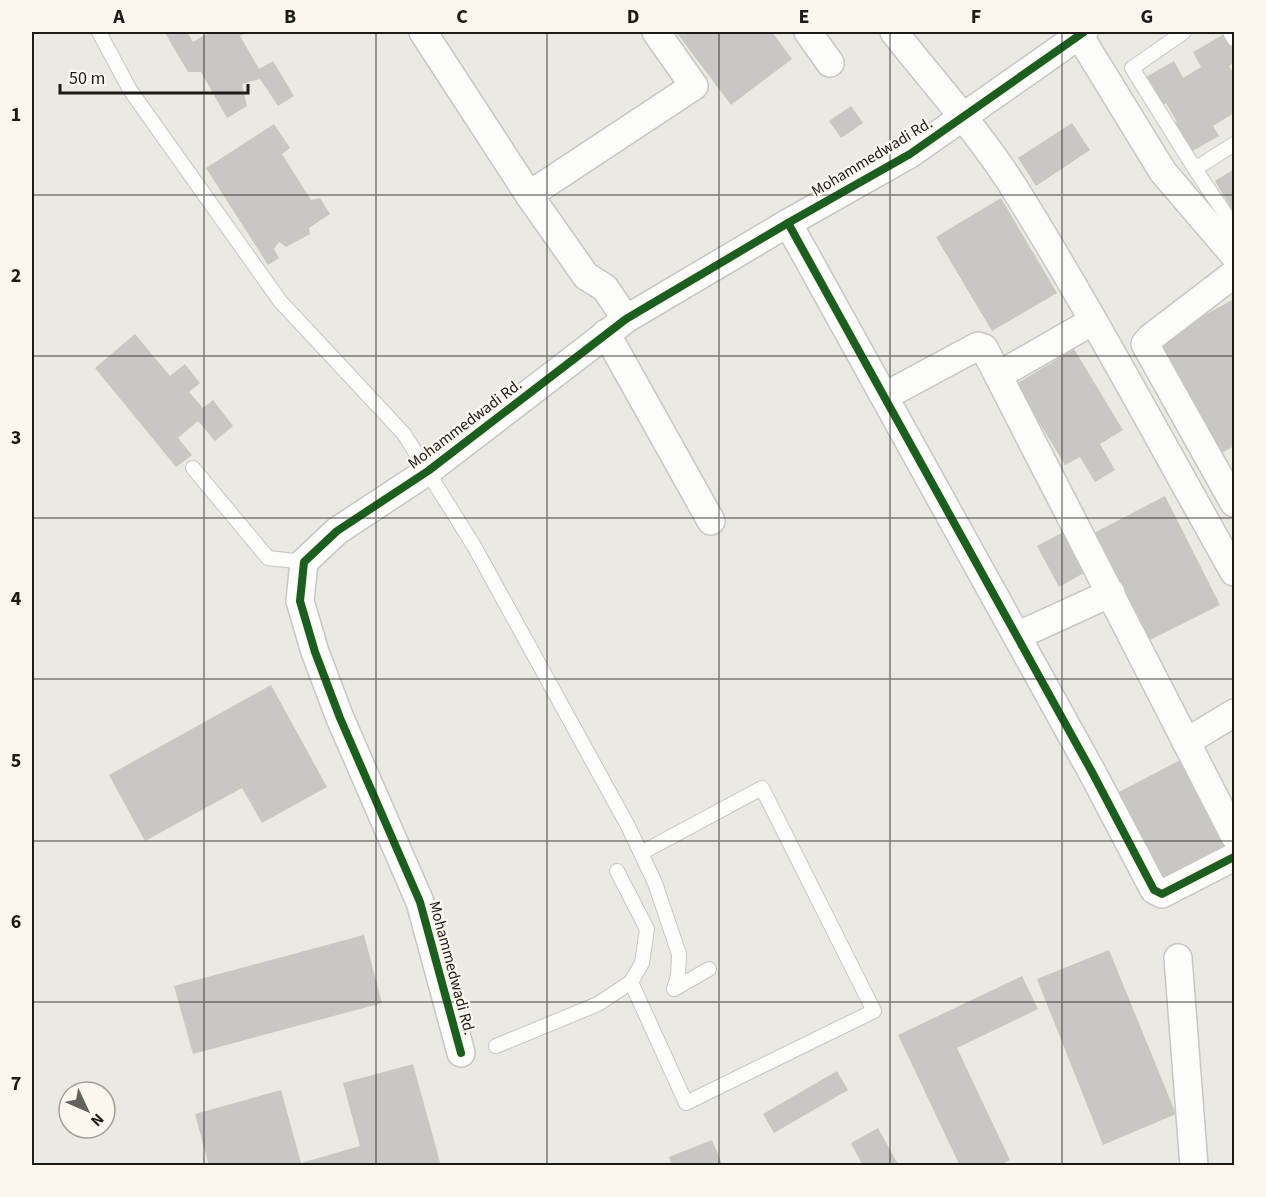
<svg xmlns="http://www.w3.org/2000/svg" width="1266" height="1197" viewBox="0 0 1266 1197" font-family="'Source Sans 3',sans-serif">
  <rect width="100%" height="100%" fill="#ebe9e4"/>
  <g fill="#c9c7c4">
    <polygon points="168,32 187,32 193,42 210,32 249,32 240,36 259,69 273,61 294,96 278,106 260,79 242,84 247,106 227,118 201,72 188,72 165,33"/>
    <polygon points="676,32 772,32 792,59 731,105"/>
    <polygon points="1226,33 1234,48 1234,62 1229,66 1234,74 1234,113 1213,126 1219,136 1189,153 1172,125 1177,122 1166,103 1161,106 1144,78 1174,61 1183,78 1201,67 1193,52"/>
    <polygon points="851,106 863,123 841,138 829,121"/>
    <polygon points="1072,123 1090,150 1036,186 1018,158"/>
    <polygon points="274,124 290,148 282,154 311,200 320,198 330,214 309,228 310,234 286,247 279,242 274,249 279,258 268,265 206,168"/>
    <polygon points="1234,169 1234,213 1215,181"/>
    <polygon points="1001,198 1057,293 992,331 936,237"/>
    <polygon points="1234,299 1234,446 1216,456 1155,342"/>
    <polygon points="135,334 170,376 185,364 200,383 189,392 203,408 213,400 233,426 215,441 198,421 178,438 192,455 176,467 95,368"/>
    <polygon points="1074,349 1123,430 1100,444 1115,470 1095,482 1080,457 1065,465 1016,384"/>
    <polygon points="1165,496 1220,605 1148,641 1094,533"/>
    <polygon points="1069,529 1091,569 1059,587 1037,546"/>
    <polygon points="271,685 327,787 262,823 242,788 145,841 109,775"/>
    <polygon points="1184,758 1230,849 1165,882 1119,792"/>
    <polygon points="364,935 382,1003 193,1054 174,986"/>
    <polygon points="1109,950 1176,1114 1103,1145 1037,979"/>
    <polygon points="1022,976 1038,1009 957,1048 1010,1160 999,1166 960,1166 898,1035"/>
    <polygon points="413,1064 441,1166 209,1166 195,1114 281,1090 301,1163 360,1146 343,1083"/>
    <polygon points="837,1071 848,1090 774,1133 763,1114"/>
    <polygon points="878,1128 899,1166 863,1166 851,1143"/>
    <polygon points="712,1140 723,1166 672,1166 669,1157"/>
  </g>
  <g fill="none" stroke-linecap="round" stroke-linejoin="round">
    <defs>
      <g id="service">
        <polyline points="99,32 130,90 280,301 404,434 474,546 628,826 655,883 679,954 678,976 674,989 709,969"/>
        <polyline points="1184,32 1132,68 1195,169 1234,227"/>
        <polyline points="1230,32 1234,39"/>
        <polyline points="1195,169 1234,144"/>
        <polyline points="193,468 268,558 304,562"/>
        <polyline points="631,982 686,1103 874,1011 762,788 641,853"/>
        <polyline points="496,1046 598,1004 631,982 642,963 647,929 617,871"/>
      </g>
      <g id="minor">
        <polyline points="423,32 529,195 586,276 605,288 626,319"/>
        <polyline points="808,32 830,63"/>
        <path d="M894 32C934 83 978 131 1013 186 1092 312 1161 443 1234 572"/>
        <polyline points="1079,35 1163,172 1234,255"/>
        <polyline points="529,195 694,86 656,32"/>
        <polyline points="788,223 1092,772 1154,890 1162,894 1234,857"/>
        <polyline points="1234,274 1150,338 1145,344 1234,503"/>
        <polyline points="606,333 711,521"/>
        <polyline points="999,375 1093,321"/>
        <polyline points="885,396 978,346 984,348 1234,835"/>
        <polyline points="1017,636 1111,593"/>
        <polyline points="1186,742 1234,713"/>
        <polyline points="1178,958 1194,1166"/>
        <polyline points="461,1053 420,902 340,718 315,652 300,601 304,562 337,531 428,471 626,319 788,223 910,154 1084,32"/>
      </g>
    </defs>
    <use href="#service" stroke="#c8c6c3" stroke-width="16"/>
    <use href="#minor" stroke="#c8c6c3" stroke-width="30"/>
    <use href="#service" stroke="#fcfcfb" stroke-width="14"/>
    <use href="#minor" stroke="#fcfcfb" stroke-width="27"/>
    <defs>
      <g id="cycleway">
        <polyline points="788,223 1092,772 1154,890 1162,894 1234,857"/>
        <polyline points="461,1053 420,902 340,718 315,652 300,601 304,562 337,531 428,471 626,319 788,223 910,154 1084,32"/>
      </g>
    </defs>
    <use href="#cycleway" stroke="#fbf7ee" stroke-width="11"/>
    <use href="#cycleway" stroke="#1b5e20" stroke-width="8"/>
  </g>
  <path fill="none" stroke="#1d1b18" stroke-width="1.5" stroke-opacity="0.55" d="M204 32V1166M376 32V1166M547 32V1166M719 32V1166M890 32V1166M1062 32V1166M32 195H1234M32 356H1234M32 518H1234M32 679H1234M32 841H1234M32 1002H1234"/>
  <g text-anchor="middle" dominant-baseline="central" stroke-width="4.5" stroke-linejoin="round" paint-order="stroke">
    <g font-size="16" fill="#1d1b18" stroke="#fbf7ee">
      <text transform="translate(872 157) rotate(-31)">Mohammedwadi Rd.</text>
      <text transform="translate(465 424) rotate(-37)">Mohammedwadi Rd.</text>
      <text transform="translate(452 968) rotate(75)">Mohammedwadi Rd.</text>
    </g>
  </g>
  <rect width="1266" height="1197" fill="none" stroke="#fbf7ee" stroke-width="66"/>
  <g transform="translate(87 1110) rotate(134)"><circle r="28" fill="#fbf7ee" stroke="#a29f98" stroke-width="1.5"/>
  <path d="M0-4.5L10 22L0 15L-10 22Z" fill="#65635f"/>
  <text y="-9" font-size="16" font-weight="bold" text-anchor="middle" fill="#1d1b18">N</text>
  </g>
  <path d="M60 84v9h188v-9" fill="none" stroke="#1d1b18" stroke-width="3"/>
  <text x="69" y="84" font-size="18" fill="#1d1b18" stroke="#fbf7ee" stroke-width="4.5" paint-order="stroke">50 m</text>
  <rect x="33" y="33" width="1200" height="1131" fill="none" stroke="#1d1b18" stroke-width="2"/>
  <g font-size="20" text-anchor="middle" font-weight="bold" fill="#1d1b18">
    <text x="119" y="23">A</text>
    <text x="290" y="23">B</text>
    <text x="462" y="23">C</text>
    <text x="633" y="23">D</text>
    <text x="804" y="23">E</text>
    <text x="976" y="23">F</text>
    <text x="1147" y="23">G</text>
    <text x="16" y="121">1</text>
    <text x="16" y="282">2</text>
    <text x="16" y="444">3</text>
    <text x="16" y="605">4</text>
    <text x="16" y="767">5</text>
    <text x="16" y="928">6</text>
    <text x="16" y="1090">7</text>
  </g>
</svg>
